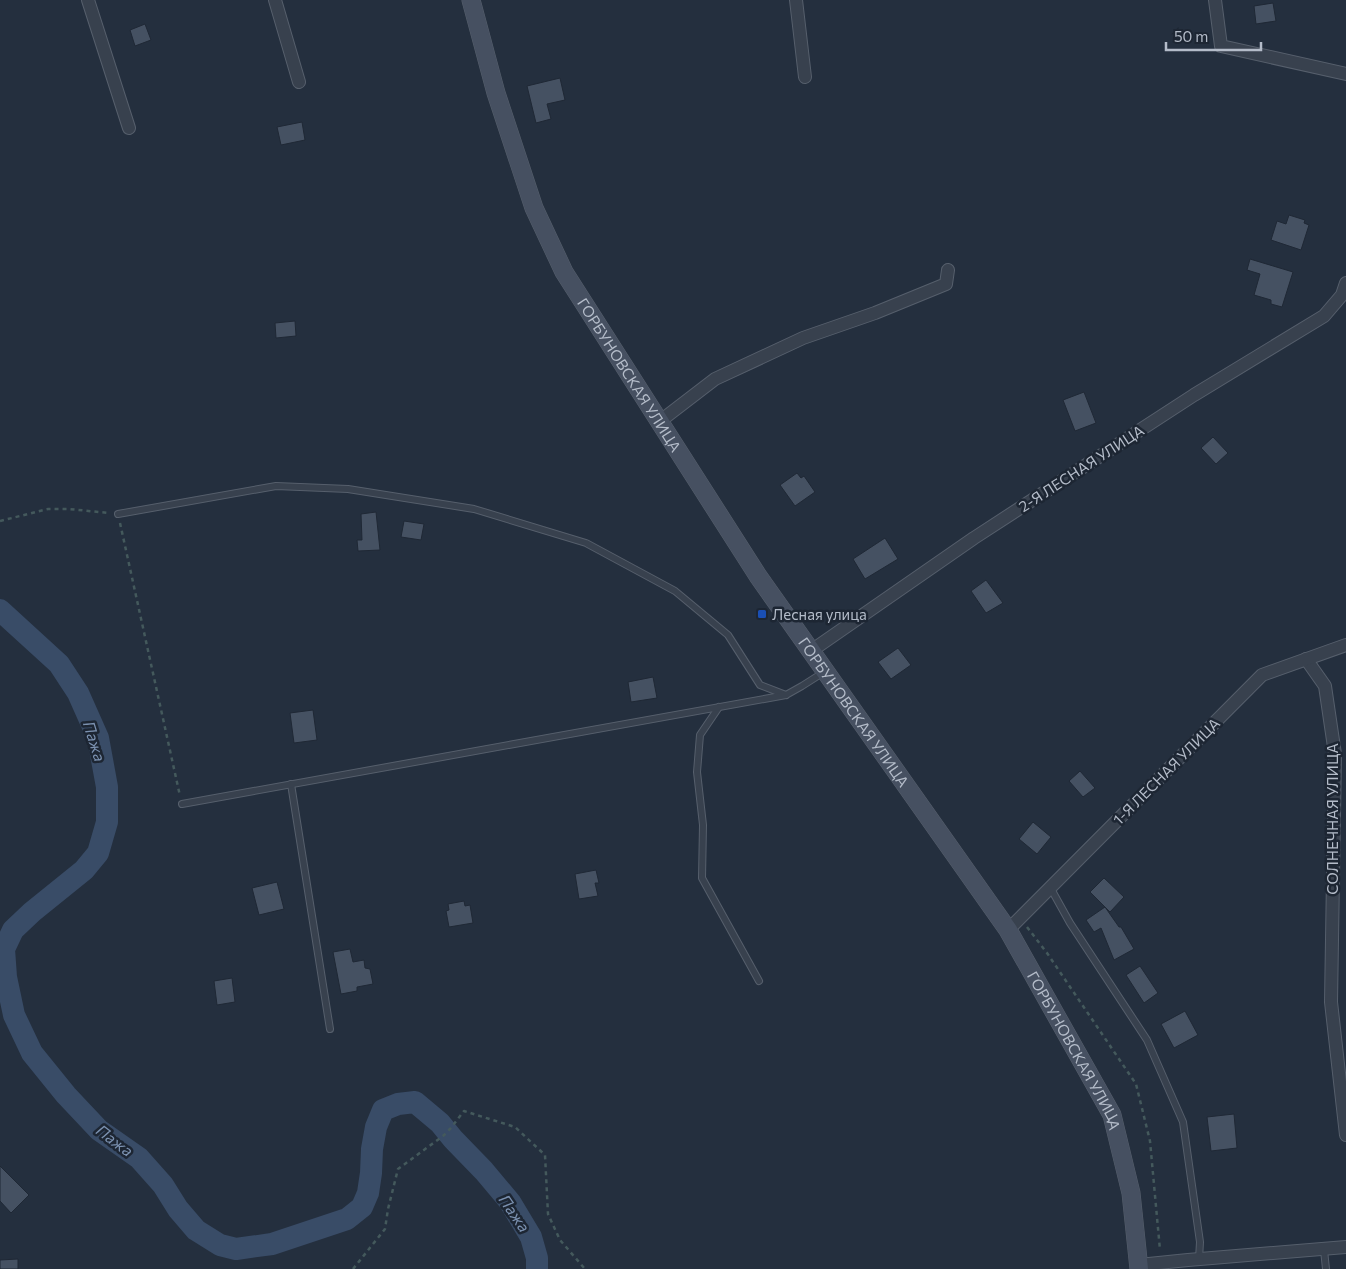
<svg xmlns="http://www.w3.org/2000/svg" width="1346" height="1269" viewBox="0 0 1346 1269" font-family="Commissioner,sans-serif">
  <rect width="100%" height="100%" fill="#242f3e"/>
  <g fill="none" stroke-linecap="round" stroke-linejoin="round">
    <polyline stroke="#394c67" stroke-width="22" points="0,610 59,664 78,693 98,738 107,787 107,822 98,853 84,870 32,912 13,930 4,949 6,977 14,1015 32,1053 66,1095 99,1130 139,1158 163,1185 178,1209 196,1230 220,1245 236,1249 272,1244 347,1219 362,1207 368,1193 371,1173 372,1149 376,1127 383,1110 398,1104 415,1102 440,1123 453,1139 484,1171 510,1202 531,1237 537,1258 537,1269"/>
  </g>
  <g fill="#455162" stroke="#1f2835">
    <polygon points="1273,3 1276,21 1256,24 1254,6"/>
    <polygon points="145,24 151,40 135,46 130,30"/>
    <polygon points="560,78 565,100 547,104 551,119 536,123 527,86"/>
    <polygon points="302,122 305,140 281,145 277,127"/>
    <polygon points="1289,215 1305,220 1304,223 1309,225 1301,250 1271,240 1277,221 1286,224"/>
    <polygon points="1250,259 1293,272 1282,307 1271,304 1271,300 1254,295 1260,274 1247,270"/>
    <polygon points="295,321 296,336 276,338 275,323"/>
    <polygon points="1084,392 1096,423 1075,431 1063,400"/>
    <polygon points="1213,437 1228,453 1216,464 1201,448"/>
    <polygon points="797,473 801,478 804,476 815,492 795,506 780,485"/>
    <polygon points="376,512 380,550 358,551 357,540 362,540 361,514"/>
    <polygon points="404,521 424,524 421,540 401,537"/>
    <polygon points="885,538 898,559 865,579 853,559"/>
    <polygon points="986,580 1003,603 986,613 971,591"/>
    <polygon points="898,648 911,665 891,679 878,662"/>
    <polygon points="653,677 657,698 631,702 628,682"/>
    <polygon points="313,710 317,740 294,743 290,713"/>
    <polygon points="1080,771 1095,788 1083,797 1069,781"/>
    <polygon points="1033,822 1051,837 1037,854 1019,839"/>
    <polygon points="596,870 599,883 595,883 598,896 579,899 575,874"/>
    <polygon points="1104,878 1124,897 1110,912 1105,907 1119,927 1121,927 1134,949 1114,960 1101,928 1094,932 1086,920 1105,907 1090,892"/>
    <polygon points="277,882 284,909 259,915 252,888"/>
    <polygon points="464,901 465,906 470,905 473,923 449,927 446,911 449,910 448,904"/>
    <polygon points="350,949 353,962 364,960 365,968 370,969 373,984 357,987 357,991 341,994 333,952"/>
    <polygon points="1140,966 1158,993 1144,1003 1126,975"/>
    <polygon points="232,978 235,1002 217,1005 214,981"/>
    <polygon points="1185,1011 1198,1035 1174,1048 1161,1024"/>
    <polygon points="1234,1114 1237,1148 1211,1151 1207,1117"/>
    <polygon points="0,1166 29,1195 11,1213 0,1201"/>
    <polygon points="18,1259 18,1269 0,1269 0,1260"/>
  </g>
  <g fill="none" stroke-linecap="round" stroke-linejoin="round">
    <defs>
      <g id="lane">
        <polyline points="118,514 276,486 348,489 474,509 586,543 675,591 728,635 760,685 786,695"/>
        <polyline points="719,707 700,735 697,772 703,825 702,878 759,981"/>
        <polyline points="291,784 330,1029"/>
        <polyline points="182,804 786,695 802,686 824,672"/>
        <polyline points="1050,887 1070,923 1147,1040 1183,1122 1200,1242 1199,1259"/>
        <polyline points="1324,1250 1326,1269"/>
      </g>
      <g id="street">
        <polyline points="88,0 129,128"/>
        <polyline points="275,0 299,82"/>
        <polyline points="796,0 805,77"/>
        <polyline points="1215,0 1221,46 1346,74"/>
        <polyline points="659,422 715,379 803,338 875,313 946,284 948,270"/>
        <polyline points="811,651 974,538 1194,395 1324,316 1342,295 1346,283"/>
        <polyline points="1306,659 1325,686 1335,754 1331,1002 1346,1135"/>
        <polyline points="1008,930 1262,675 1346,645"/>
        <polyline points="1139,1265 1188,1260 1346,1247"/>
      </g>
      <g id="secondary">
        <path id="s1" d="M471 0 496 93 534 208 564 272 758 576 1008 930 1112 1115 1131 1193 1139 1269"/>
      </g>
    </defs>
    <use href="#lane" stroke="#565f6c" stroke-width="8"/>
    <use href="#street" stroke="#565f6c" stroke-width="14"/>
    <use href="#secondary" stroke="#565f6c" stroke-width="19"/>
    <g stroke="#44595c" stroke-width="2.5" stroke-dasharray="4 4" stroke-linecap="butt">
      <polyline points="0,521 48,509 69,509 109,513"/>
      <polyline points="120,523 180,796"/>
      <polyline points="1027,927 1047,953 1136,1084 1150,1141 1160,1250"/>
      <polyline points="353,1269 385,1229 388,1209 398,1169 443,1136 450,1129 464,1111 515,1127 545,1155 548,1214 560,1240 585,1269"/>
    </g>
    <use href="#lane" stroke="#38414e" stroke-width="6"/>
    <use href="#street" stroke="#38414e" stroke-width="12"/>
    <use href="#secondary" stroke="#465061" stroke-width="18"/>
  </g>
  <rect fill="#1a4fb4" stroke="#1d2633" stroke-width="2" x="757" y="609" width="10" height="10" rx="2.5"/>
  <g text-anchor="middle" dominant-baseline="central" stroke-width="5" stroke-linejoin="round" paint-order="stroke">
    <g font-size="15" fill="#b4bcc9" stroke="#1d2633">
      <text stroke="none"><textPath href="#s1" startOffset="410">ГОРБУНОВСКАЯ УЛИЦА</textPath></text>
      <text transform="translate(1081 468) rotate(-33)">2-Я ЛЕСНАЯ УЛИЦА</text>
      <text stroke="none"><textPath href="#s1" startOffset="815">ГОРБУНОВСКАЯ УЛИЦА</textPath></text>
      <text transform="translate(1166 771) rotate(-45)">1-Я ЛЕСНАЯ УЛИЦА</text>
      <text transform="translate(1332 819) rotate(-90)">СОЛНЕЧНАЯ УЛИЦА</text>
      <text stroke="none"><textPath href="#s1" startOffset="1220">ГОРБУНОВСКАЯ УЛИЦА</textPath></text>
    </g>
    <g font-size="15" fill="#b4bcc9" stroke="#1d2633" text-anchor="start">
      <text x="772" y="614">Лесная улица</text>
    </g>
    <g font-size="16" font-style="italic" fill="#7c92b1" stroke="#1d2633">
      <text transform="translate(95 741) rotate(73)">Пажа</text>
      <text transform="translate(115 1140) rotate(37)">Пажа</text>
      <text transform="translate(515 1213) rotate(56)">Пажа</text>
    </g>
  </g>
  <path d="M1166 42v8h95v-8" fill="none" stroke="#b4bcc9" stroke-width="2.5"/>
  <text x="1174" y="42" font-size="15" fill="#b4bcc9" stroke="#1d2633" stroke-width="4" paint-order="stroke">50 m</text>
</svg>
